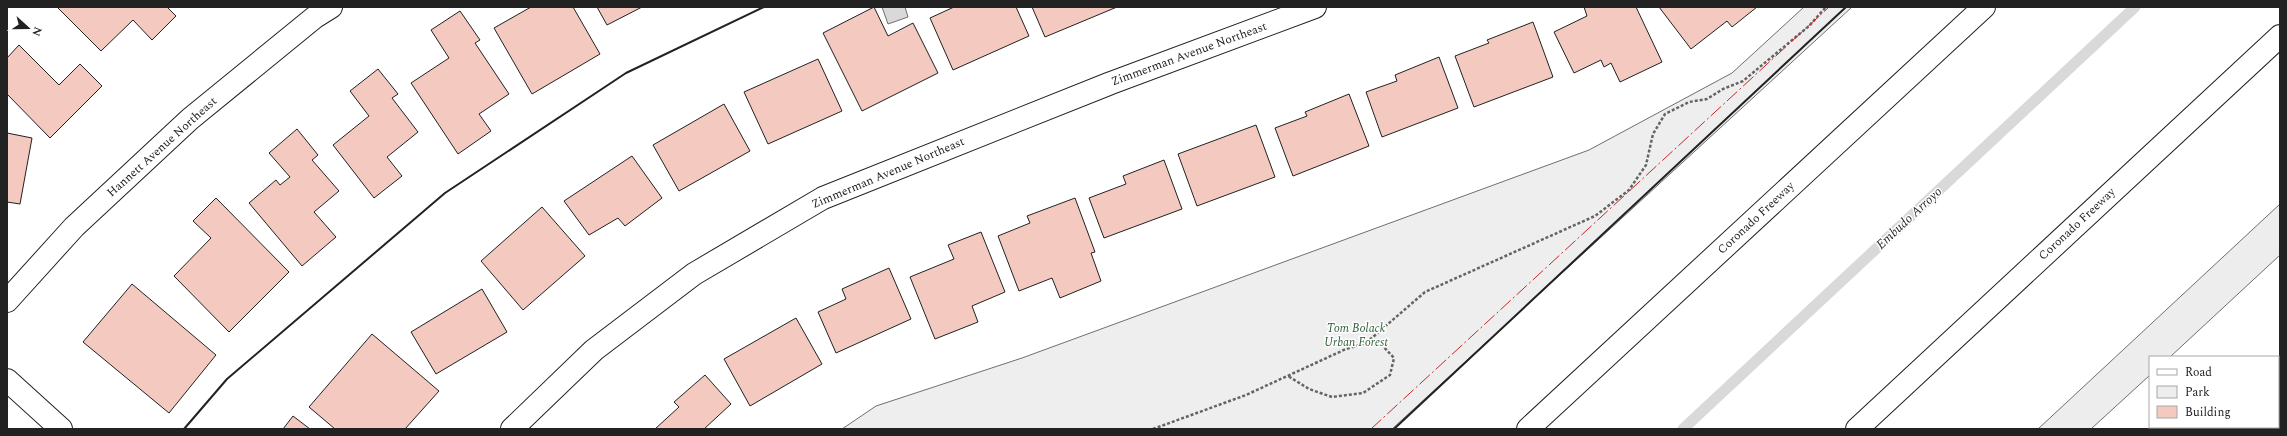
<svg xmlns="http://www.w3.org/2000/svg" width="2287" height="436" viewBox="0 0 2287 436" font-family="Spectral,serif">
  <rect width="100%" height="100%" fill="#fff"/>
  <polygon fill="#eee" stroke="#6f6f6f" points="1804,7 1852,7 1392,429 842,429 876,406 1022,358 1589,150 1732,73"/>
  <g fill="#ededed" stroke="#6f6f6f">
    <polygon points="2280,204 2280,255 2170,357 2150,357 2150,375 2091,429 2038,429"/>
    <polygon points="2165,427 2250,427 2249,429 2162,429"/>
  </g>
  <polygon fill="#d9d9d9" stroke="#6f6f6f" points="882,7 905,7 908,17 888,24"/>
  <g fill="none" stroke-linecap="round" stroke-linejoin="round">
    <polyline stroke="#d9d9d9" stroke-width="11" points="1683,429 2135,7"/>
  </g>
  <g fill="#f3c9c0" stroke="#222">
    <polygon points="57,7 167,7 176,16 152,40 133,20 101,51"/>
    <polygon points="531,7 573,7 600,54 532,94 494,28"/>
    <polygon points="597,7 642,7 607,25"/>
    <polygon points="874,7 888,36 913,23 938,73 862,111 823,33"/>
    <polygon points="954,7 1016,7 1029,36 953,70 930,18"/>
    <polygon points="1032,7 1117,7 1045,37"/>
    <polygon points="1636,7 1662,62 1620,82 1611,63 1604,67 1601,60 1574,73 1554,32 1587,16 1584,7"/>
    <polygon points="1659,7 1757,7 1732,27 1727,21 1691,49"/>
    <polygon points="460,11 480,40 475,43 509,94 479,114 491,131 458,154 411,83 449,58 431,30"/>
    <polygon points="1533,22 1553,77 1474,107 1455,56 1489,43 1487,40"/>
    <polygon points="19,45 59,85 80,64 102,86 50,138 7,94 7,58"/>
    <polygon points="1439,57 1458,108 1382,137 1366,92 1397,81 1395,75"/>
    <polygon points="818,59 842,111 768,144 744,92"/>
    <polygon points="378,69 398,94 392,98 418,132 387,157 402,176 374,198 333,145 369,116 350,91"/>
    <polygon points="1349,94 1369,146 1293,176 1275,128 1307,116 1305,112"/>
    <polygon points="724,104 750,151 679,191 653,145"/>
    <polygon points="1256,125 1275,177 1197,206 1178,154"/>
    <polygon points="297,129 318,155 312,160 339,191 314,212 336,237 302,266 249,203 276,180 280,185 290,177 269,153"/>
    <polygon points="7,133 32,138 20,204 7,202"/>
    <polygon points="632,156 662,198 625,226 618,218 589,235 564,201"/>
    <polygon points="1164,160 1182,209 1104,238 1089,198 1126,184 1123,176"/>
    <polygon points="216,198 289,272 229,332 174,276 211,238 193,221"/>
    <polygon points="1075,198 1095,252 1091,253 1101,281 1060,298 1052,278 1019,291 998,236 1030,223 1027,216"/>
    <polygon points="542,207 585,256 523,310 481,261"/>
    <polygon points="981,232 1005,292 972,306 978,322 935,339 910,277 954,259 948,245"/>
    <polygon points="889,268 911,319 836,353 818,312 846,299 842,289"/>
    <polygon points="132,284 216,355 169,413 83,342"/>
    <polygon points="482,289 507,332 436,374 411,332"/>
    <polygon points="796,318 822,364 750,406 724,359"/>
    <polygon points="372,334 439,391 405,429 335,429 309,407"/>
    <polygon points="705,375 731,404 704,429 655,429 679,407 674,402"/>
    <polygon points="2278,384 2280,385 2280,429 2255,429 2256,427 2278,427"/>
    <polygon points="293,416 310,429 283,429"/>
  </g>
  <g fill="none" stroke-linecap="round" stroke-linejoin="round">
    <defs>
      <g id="minor">
        <polyline points="7,301 74,227 190,119 315,17 331,7"/>
        <polyline points="7,380 61,429"/>
        <polyline points="512,429 594,350 694,274 823,198 1111,83 1315,7"/>
      </g>
      <g id="highway">
        <polyline points="1528,429 1984,7"/>
        <polyline points="1857,429 2280,36"/>
      </g>
    </defs>
    <use href="#minor" stroke="#222" stroke-width="24"/>
    <use href="#highway" stroke="#222" stroke-width="24"/>
    <g stroke="#646464" stroke-width="2.5" stroke-dasharray="3 2" stroke-linecap="butt">
      <polyline points="1366,343 1425,292 1595,216 1629,190 1646,165 1653,134 1665,114 1689,102 1707,99 1723,89 1743,81 1809,26 1826,7"/>
      <polyline points="1153,429 1246,395 1346,349 1366,343 1382,345 1394,358 1390,375 1363,393 1332,397 1309,389 1288,376"/>
    </g>
    <use href="#minor" stroke="#fff" stroke-width="22"/>
    <use href="#highway" stroke="#fff" stroke-width="22"/>
    <g stroke="#222" stroke-width="2">
      <polyline points="184,429 227,379 445,193 626,73 764,7"/>
      <polyline points="1394,429 1846,7"/>
    </g>
    <polyline stroke="#c62828" stroke-width="1" stroke-dasharray="14 3 2 3" stroke-linecap="butt" points="1371,429 1829,7"/>
  </g>
  <g text-anchor="middle" dominant-baseline="central" stroke-width="3" stroke-linejoin="round" paint-order="stroke">
    <g font-size="12" fill="#222" stroke="#fff">
      <text transform="translate(1189 54) rotate(-20)">Zimmerman Avenue Northeast</text>
      <text transform="translate(162 147) rotate(-42)">Hannett Avenue Northeast</text>
      <text transform="translate(888 173) rotate(-23)">Zimmerman Avenue Northeast</text>
      <text transform="translate(1756 218) rotate(-43)">Coronado Freeway</text>
      <text transform="translate(2077 224) rotate(-43)">Coronado Freeway</text>
    </g>
    <g font-size="12" font-style="italic" fill="#2f5e38" stroke="#fff">
      <text x="1356" y="328">Tom Bolack<tspan x="1356" dy="14">Urban Forest</tspan></text>
    </g>
    <g font-size="13" font-style="italic" fill="#222" stroke="#fff">
      <text transform="translate(1909 218) rotate(-43)">Embudo Arroyo</text>
    </g>
  </g>
  <rect width="2287" height="436" fill="none" stroke="#222222" stroke-width="16"/>
  <rect x="2149" y="356" width="130" height="72" fill="#ffffff" stroke="#a7a7a7"/>
  <rect x="2157" y="369" width="20" height="6" fill="#ffffff" stroke="#a7a7a7"/>
  <text x="2185" y="376" font-size="12" fill="#222222">Road</text>
  <rect x="2157" y="386" width="20" height="12" fill="#eeeeee" stroke="#a7a7a7"/>
  <text x="2185" y="396" font-size="12" fill="#222222">Park</text>
  <rect x="2157" y="406" width="20" height="12" fill="#f3c9c0" stroke="#a7a7a7"/>
  <text x="2185" y="416" font-size="12" fill="#222222">Building</text>
  <g transform="translate(28 28) rotate(111)" stroke="#ffffff" stroke-width="3" paint-order="stroke">
  <path d="M0-3L7 15L0 10L-7 15Z" fill="#222222"/>
  <text y="-6" font-size="11" font-weight="bold" text-anchor="middle" fill="#222222">N</text>
  </g>
</svg>
